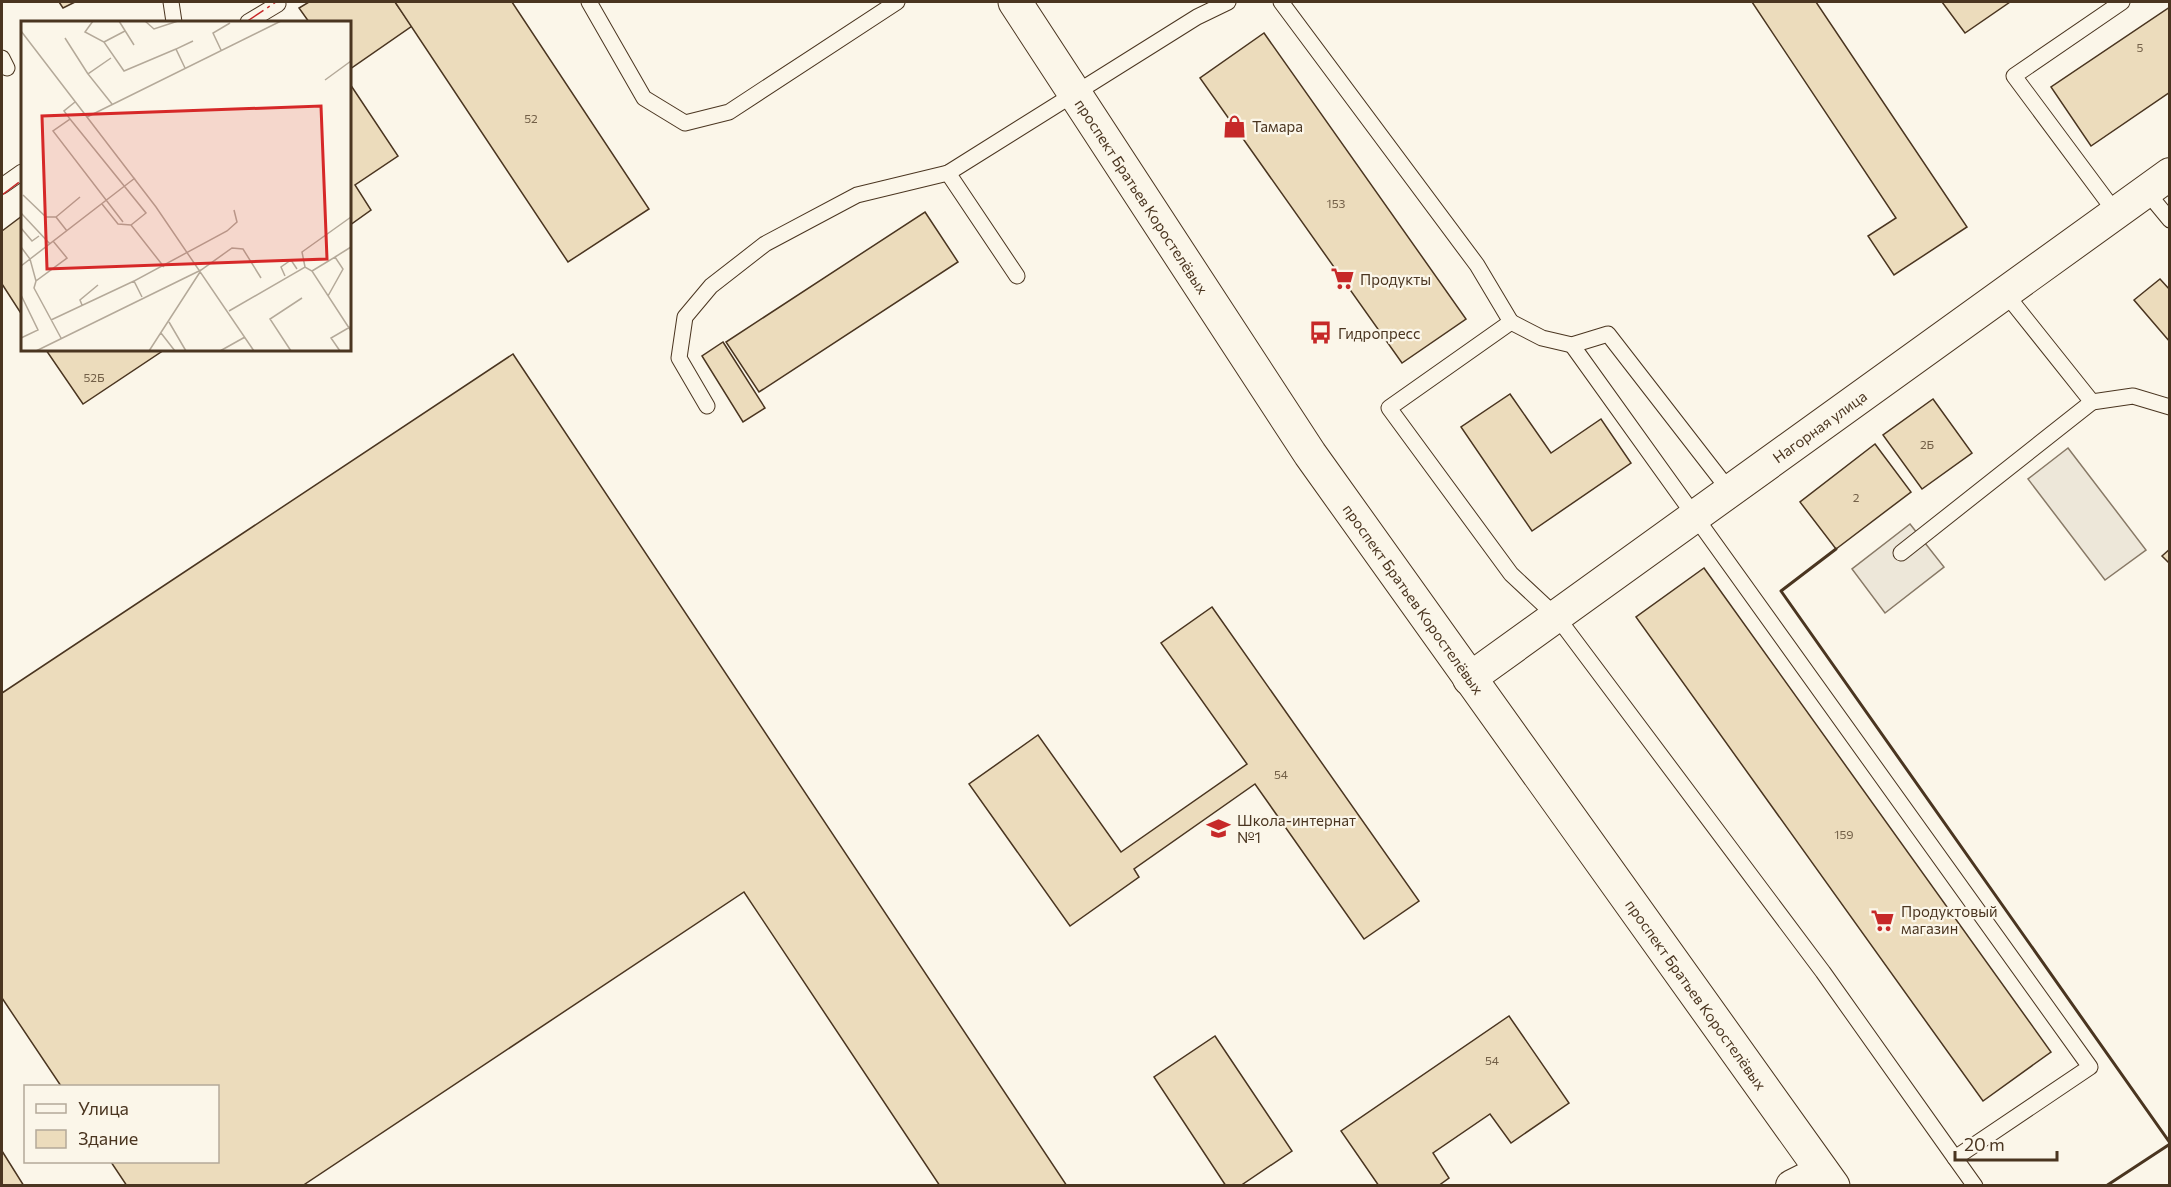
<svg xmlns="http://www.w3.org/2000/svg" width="2171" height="1187" viewBox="0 0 2171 1187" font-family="Commissioner,sans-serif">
  <rect width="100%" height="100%" fill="#fbf6e9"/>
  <g fill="#ede7d9" stroke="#887966" stroke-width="1.5">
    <polygon points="2068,448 2146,550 2105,580 2028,479"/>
    <polygon points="1910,524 1944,567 1885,613 1852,569"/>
  </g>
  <g fill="#ecdcbc" stroke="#4a3520" stroke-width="1.5">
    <polygon points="59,2 75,2 63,8"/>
    <polygon points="309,2 395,2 412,26 350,69 350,22 309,22 299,8"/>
    <polygon points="395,2 512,2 649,209 568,262"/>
    <polygon points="1752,2 1816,2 1967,227 1894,275 1868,236 1896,218"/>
    <polygon points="1942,2 2010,2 1965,33"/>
    <polygon points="2170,7 2170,92 2091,146 2051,87"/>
    <polygon points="1264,33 1466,319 1402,363 1200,78"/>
    <polygon points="350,84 398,156 355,185 371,210 350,225"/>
    <polygon points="925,212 958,262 759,392 726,342"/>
    <polygon points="22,216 22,315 2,284 2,231"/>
    <polygon points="2160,279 2170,290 2170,342 2134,300"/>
    <polygon points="723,342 765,408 743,422 702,356"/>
    <polygon points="46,350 164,350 83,404"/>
    <polygon points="513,354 1067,1186 940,1186 744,892 302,1186 127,1186 111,1162 218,1162 218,1086 61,1086 2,998 2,693"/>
    <polygon points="1510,394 1551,453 1601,419 1631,463 1532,531 1461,427"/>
    <polygon points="1933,399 1972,453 1922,489 1883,435"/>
    <polygon points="1875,444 1911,492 1836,549 1800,502"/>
    <polygon points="2170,549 2170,564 2162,556"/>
    <polygon points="1704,568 2051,1052 1983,1101 1636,617"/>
    <polygon points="1212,607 1419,901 1364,939 1255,784 1134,869 1139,877 1070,926 969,784 1038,735 1121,852 1247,764 1161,643"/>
    <polygon points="1509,1016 1569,1103 1511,1143 1490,1114 1433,1153 1449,1178 1438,1186 1379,1186 1341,1131"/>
    <polygon points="1215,1036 1292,1151 1240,1186 1226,1186 1154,1077"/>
    <polygon points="2,1151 24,1186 2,1186"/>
  </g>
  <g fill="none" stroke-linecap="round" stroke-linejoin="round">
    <defs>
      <g id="service">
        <polyline points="171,2 174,22"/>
        <polyline points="589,2 644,98 685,123 729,112 897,2"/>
        <polyline points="1281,2 1477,265 1511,322"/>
        <polyline points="248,22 278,4"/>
        <polyline points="2,58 7,68"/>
        <polyline points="948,173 1017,276"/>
        <polyline points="2,186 22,172"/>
        <polyline points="2146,191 2170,220"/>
        <polyline points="2116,213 2014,76 2122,2"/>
        <polyline points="1572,345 2090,1067 1955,1158 1975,1186"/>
        <polyline points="2092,402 2133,396 2170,407"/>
        <polyline points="707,406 679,358 685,317 711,286 765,244 857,195 948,173 1197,17 1228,2"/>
        <polyline points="1729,490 1608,334 1572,345 1542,338 1511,322 1389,408 1511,574 1557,617 1823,972 1955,1158"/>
        <polyline points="1901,553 2092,402 2005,293"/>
      </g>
      <g id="minor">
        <path id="s1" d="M1469 679 2170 174"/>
        <polyline points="1792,1186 1822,1171"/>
      </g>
      <g id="primary">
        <path id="s2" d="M1015 2 1310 454 1833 1186"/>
      </g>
    </defs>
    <use href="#service" stroke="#4a3520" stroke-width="17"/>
    <use href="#minor" stroke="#4a3520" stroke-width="34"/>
    <use href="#primary" stroke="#4a3520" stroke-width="35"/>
    <use href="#service" stroke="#fbf6e9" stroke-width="15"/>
    <use href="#minor" stroke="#fbf6e9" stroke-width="32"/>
    <use href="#primary" stroke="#fbf6e9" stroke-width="33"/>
    <g stroke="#4a3520" stroke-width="3">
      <polyline points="1836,549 1781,591 2170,1143"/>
      <polyline points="2106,1186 2170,1144"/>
    </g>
    <g stroke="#c62828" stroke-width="1.5" stroke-dasharray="21 4.5 3 4.5" stroke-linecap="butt">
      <polyline points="246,22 276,2"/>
      <polyline points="2,195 22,180"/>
    </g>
  </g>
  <defs>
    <symbol id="shop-bare" viewBox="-9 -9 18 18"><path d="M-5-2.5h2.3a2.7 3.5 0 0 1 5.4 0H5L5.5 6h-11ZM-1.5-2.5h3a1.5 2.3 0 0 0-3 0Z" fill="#c62828" stroke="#fbf6e9" stroke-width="2.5" paint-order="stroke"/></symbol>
    <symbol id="supermarket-bare" viewBox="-9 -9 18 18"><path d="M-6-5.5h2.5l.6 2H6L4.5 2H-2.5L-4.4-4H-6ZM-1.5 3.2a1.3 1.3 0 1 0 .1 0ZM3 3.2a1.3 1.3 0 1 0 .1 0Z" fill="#c62828" stroke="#fbf6e9" stroke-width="2.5" paint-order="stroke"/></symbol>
    <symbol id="bus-bare" viewBox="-9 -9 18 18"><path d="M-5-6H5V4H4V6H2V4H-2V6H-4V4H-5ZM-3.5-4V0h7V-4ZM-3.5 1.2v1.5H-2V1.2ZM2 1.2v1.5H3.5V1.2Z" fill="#c62828" stroke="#fbf6e9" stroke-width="2.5" paint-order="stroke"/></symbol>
    <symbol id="school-bare" viewBox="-9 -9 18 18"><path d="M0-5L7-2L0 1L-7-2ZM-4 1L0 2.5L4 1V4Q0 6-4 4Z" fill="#c62828" stroke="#fbf6e9" stroke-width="2.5" paint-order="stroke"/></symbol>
  </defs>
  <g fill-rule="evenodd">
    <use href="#shop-bare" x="1218" y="110" width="33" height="33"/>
    <use href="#supermarket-bare" x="1326" y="262" width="33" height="33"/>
    <use href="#bus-bare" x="1304" y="316" width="33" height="33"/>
    <use href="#school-bare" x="1202" y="812" width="33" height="33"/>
    <use href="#supermarket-bare" x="1866" y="904" width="33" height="33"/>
  </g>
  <g text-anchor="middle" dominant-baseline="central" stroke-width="4.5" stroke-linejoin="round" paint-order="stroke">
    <g font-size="12" fill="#725f47">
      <text x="2140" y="47">5</text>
      <text x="531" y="118">52</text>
      <text x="1336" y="203">153</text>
      <text x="94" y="377">52Б</text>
      <text x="1927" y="444">2Б</text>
      <text x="1856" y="497">2</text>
      <text x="1281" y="774">54</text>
      <text x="1844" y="834">159</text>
      <text x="1492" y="1060">54</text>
    </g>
    <g font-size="15" fill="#4a3520" stroke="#fbf6e9" text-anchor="start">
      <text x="1252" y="126">Тамара</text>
      <text x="1360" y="279">Продукты</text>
      <text x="1338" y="333">Гидропресс</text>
      <text x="1237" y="820">Школа-интернат<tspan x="1237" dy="17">№1</tspan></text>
      <text x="1901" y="911">Продуктовый<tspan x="1901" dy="17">магазин</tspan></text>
    </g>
    <g font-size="15" fill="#4a3520" stroke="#fbf6e9">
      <text stroke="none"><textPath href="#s2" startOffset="232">проспект Братьев Коростелёвых</textPath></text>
      <text stroke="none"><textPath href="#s1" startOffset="432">Нагорная улица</textPath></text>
      <text stroke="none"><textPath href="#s2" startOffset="718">проспект Братьев Коростелёвых</textPath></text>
      <text stroke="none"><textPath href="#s2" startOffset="1204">проспект Братьев Коростелёвых</textPath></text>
    </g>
  </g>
  <g transform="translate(21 21)">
    <rect width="330" height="330" fill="#fbf6e9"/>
    <path fill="none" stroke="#b4a999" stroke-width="1.5" d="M72 0 64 11 83 21 103 50 155 28M98 0 113 24M124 0 133 8 157 0M0 10 135 186 233 330M44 17 67 53M83 21 104 10M200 29 192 12 209 2M90 37 67 53 91 83M164 47 155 28 172 20M304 59 330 40M54 81 43 90 49 98 32 110 102 201M66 96 260 0M49 98 125 192 110 204 97 203 81 183M2 174 25 196H35M0 192 29 223M110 204 143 246M0 207 11 220 18 215M46 210 35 196 59 176M32 220 46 237 15 260 13 267 40 317M0 226 9 238 15 260M314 236 330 226M0 245 114 157M284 246 281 231 330 196M291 250 314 236 322 248 307 275M264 255 260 246 270 239 276 248M0 274 17 309 0 317M121 276 113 260 206 210 216 201 213 189M61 284 59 279 77 264M208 290 284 246 291 250 330 310M30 299 113 260M148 301 165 330M140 312 154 330M15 330 180 249 211 227 222 228 240 257M128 330 179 251M199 330 224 316M270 330 249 298 281 277M319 330 310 317 329 306"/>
    <path fill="#d62828" fill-opacity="0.15" stroke="#d62828" stroke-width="3" d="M300 85 306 238 26 248 21 95Z"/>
    <rect width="330" height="330" fill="none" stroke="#4a3520" stroke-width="3"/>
  </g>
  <rect width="2171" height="1187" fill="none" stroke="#4a3520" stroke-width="6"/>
  <rect x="24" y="1085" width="195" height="78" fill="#fbf6e9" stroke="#b4a999" stroke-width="1.5"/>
  <rect x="36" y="1104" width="30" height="9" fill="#fbf6e9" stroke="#b4a999" stroke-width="1.5"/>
  <text x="78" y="1115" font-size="18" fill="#4a3520">Улица</text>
  <rect x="36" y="1130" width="30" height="18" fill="#ecdcbc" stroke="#b4a999" stroke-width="1.5"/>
  <text x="78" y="1145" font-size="18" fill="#4a3520">Здание</text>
  <path d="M1955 1151v9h102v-9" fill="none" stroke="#4a3520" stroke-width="3"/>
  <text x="1964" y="1151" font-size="18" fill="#4a3520" stroke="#fbf6e9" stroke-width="4.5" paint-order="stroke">20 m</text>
</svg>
